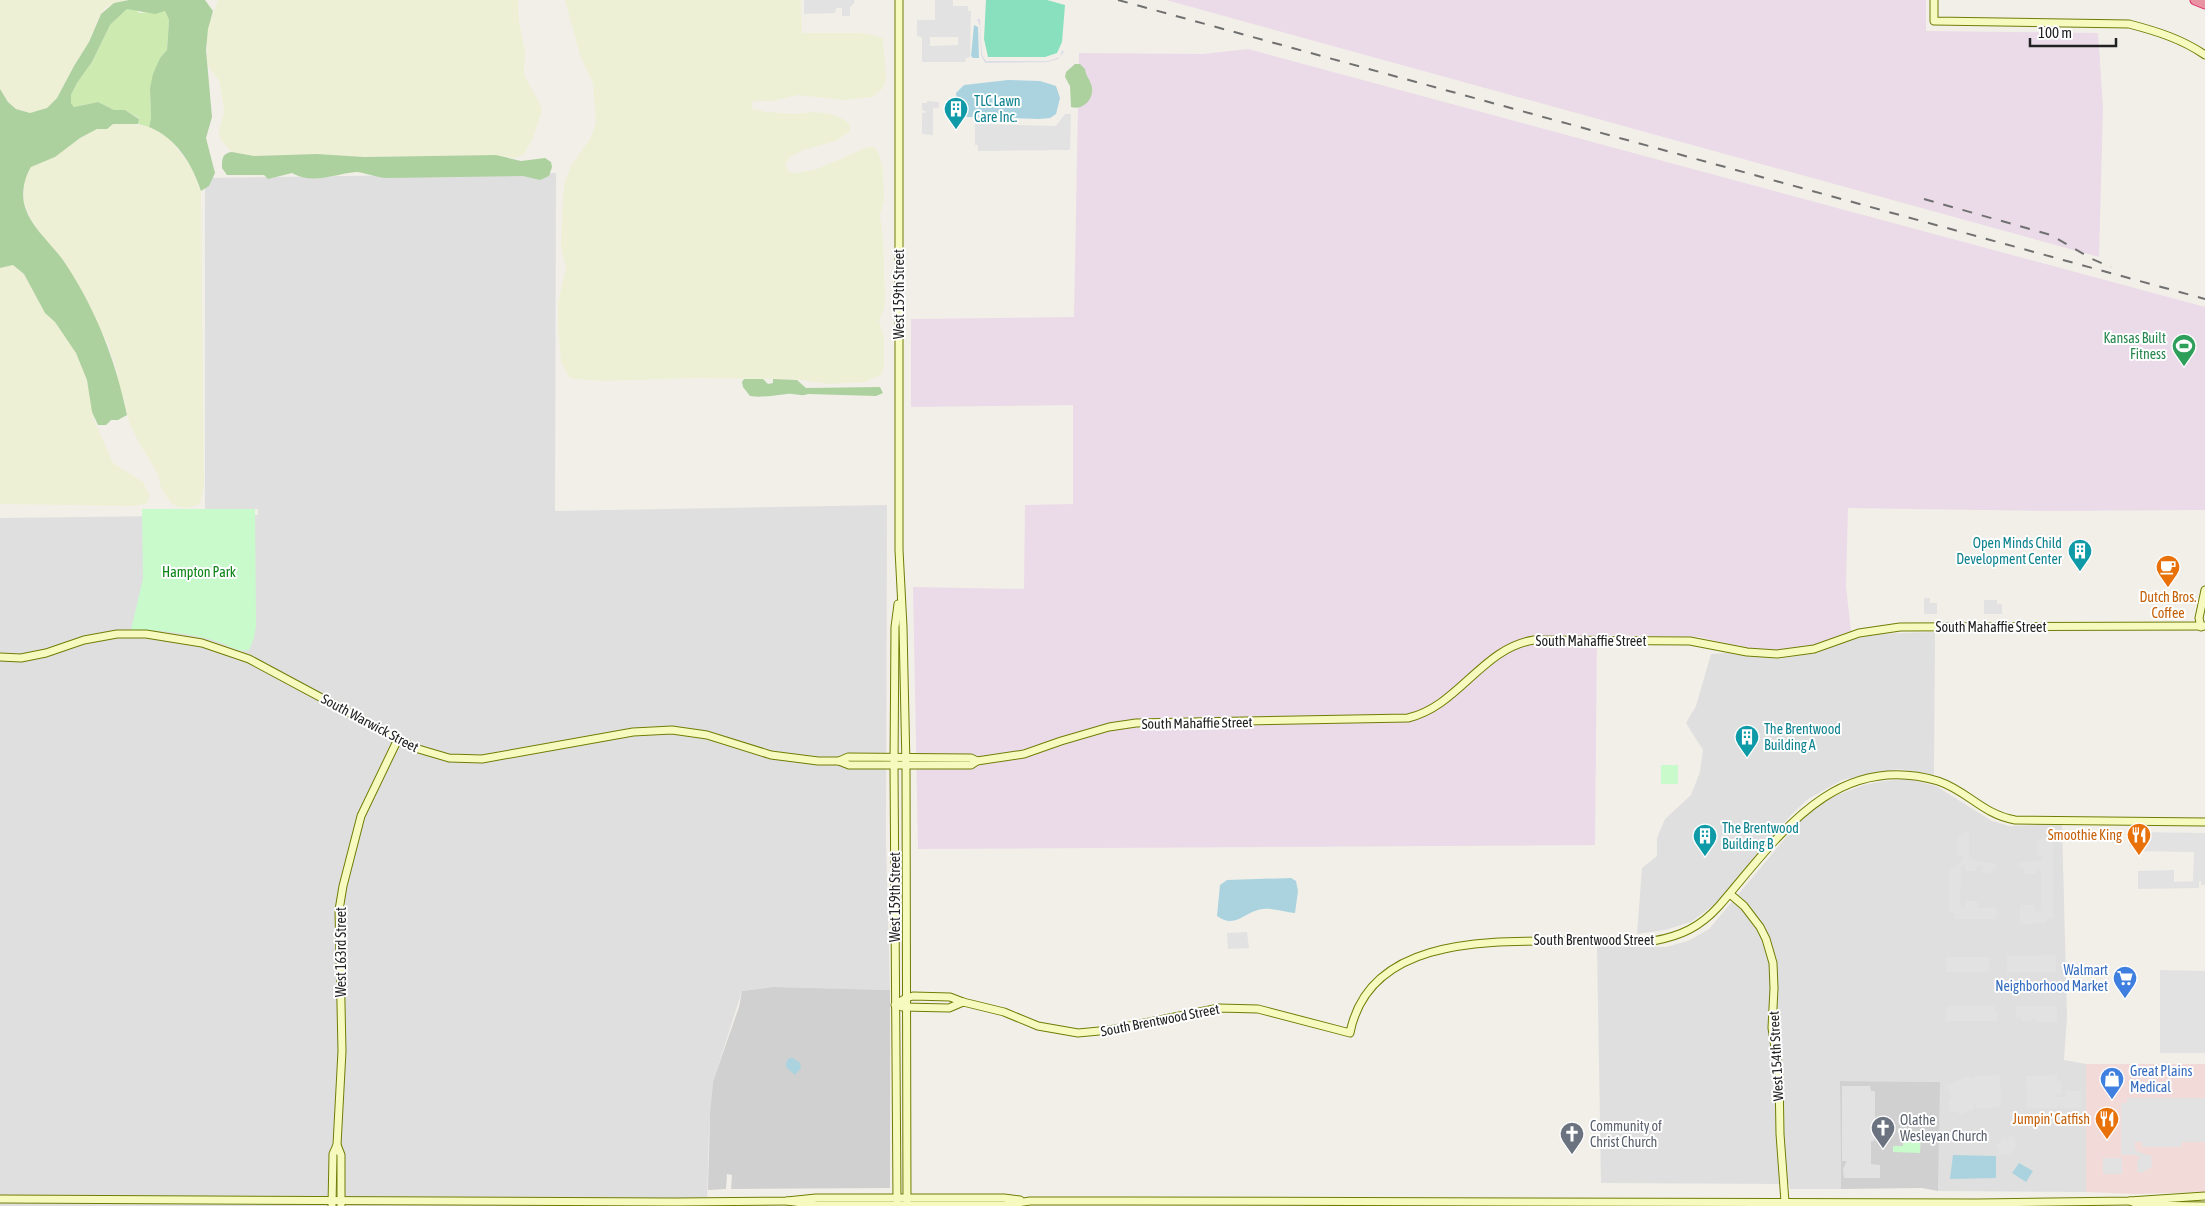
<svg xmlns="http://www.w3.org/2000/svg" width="2205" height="1206" viewBox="0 0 2205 1206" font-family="'Asap Condensed',sans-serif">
  <rect width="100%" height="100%" fill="#f2efe9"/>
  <g fill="#e0dfdf">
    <polygon points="556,173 555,511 887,505 886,844 890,990 773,987 742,991 713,1082 709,1130 707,1206 0,1206 0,518 258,515 258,509 205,510 205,178"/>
    <polygon points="1935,632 1934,775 1898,769 1842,780 1808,799 1791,815 1719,901 1691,922 1665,930 1637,934 1642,868 1657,856 1657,838 1665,819 1691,795 1700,772 1703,750 1686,723 1696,706 1711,654 1728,653 1778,659 1820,652 1844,642 1874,634"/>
    <polygon points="1908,779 1936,786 1992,821 2010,826 2062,824 2067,1017 2064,1060 2086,1064 2086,1192 1938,1191 1939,1082 1840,1081 1841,1189 1790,1189 1789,1184 1601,1183 1597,946 1666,947 1688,941 1709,929 1803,817 1814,808 1832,797 1864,785 1884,781"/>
  </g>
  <polygon fill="#f2dad9" points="2086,1064 2205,1064 2205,1192 2135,1194 2086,1192"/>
  <g fill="#ebdbe8">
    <polygon points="1166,0 1926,0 1926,31 2098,33 2103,108 2099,257"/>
    <polygon points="1248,49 2205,307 2205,510 2045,511 1848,508 1846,586 1851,632 1811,648 1781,652 1753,650 1700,637 1597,635 1595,845 918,849 913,587 1024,589 1025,505 1073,504 1073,405 911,407 911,319 1074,317 1079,53 1203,54"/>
  </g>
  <g fill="#d0d0d0">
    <polygon points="773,987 890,990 890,1188 731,1189 732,1175 727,1174 726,1189 708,1190 710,1114 713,1082 718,1067 739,1007 742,991"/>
    <polygon points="1840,1081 1940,1082 1938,1191 1922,1188 1841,1189"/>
  </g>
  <g fill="#eef0d5">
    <polygon points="0,0 129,0 114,3 104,9 98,19 89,42 74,66 57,98 47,108 30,113 12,107 0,89"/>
    <polygon points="218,0 518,0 519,21 525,51 524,75 540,104 542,111 532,140 524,154 515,158 496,155 364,157 317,154 254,156 232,152 220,139 219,130 224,113 223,103 219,80 209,68 207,61 207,30"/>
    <polygon points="565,0 801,0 802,33 862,33 883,38 886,78 883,88 872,97 843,100 798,95 773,101 754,101 751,104 753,109 767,112 795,114 815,112 830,114 843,119 850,125 850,131 836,141 803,150 790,157 785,165 789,172 797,173 817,169 868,147 875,147 879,154 883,170 884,201 880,215 883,238 885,296 884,309 879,321 884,337 884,365 882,374 865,382 829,384 793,379 696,378 604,381 574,379 569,377 561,361 558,328 558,303 566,267 561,246 563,197 565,181 571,166 590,139 596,123 593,83 581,58"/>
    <polygon points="127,123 149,127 166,135 190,165 201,191 204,485 200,504 187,508 179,507 171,503 161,488 158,474 138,441 129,422 123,396 118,382 117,371 108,344 63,260 33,224 24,203 24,181 31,167 55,157 80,138 97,129 107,129 113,124"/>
    <polygon points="13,265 24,274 45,313 55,322 77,353 87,380 94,420 113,463 143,482 149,495 148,501 145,504 132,506 0,504 0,268"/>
  </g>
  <polygon fill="#cdebb0" points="127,9 133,9 140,13 165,11 169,20 167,50 160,58 150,88 151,118 149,127 138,124 139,118 125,110 114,110 98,102 74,107 71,103 71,95 77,83 92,62 110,25"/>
  <g fill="#add19e">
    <path d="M129 0H205L213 11 208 29 206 50 212 117 206 138 215 173 209 186 201 191C192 163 176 138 149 127L151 118 150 88 153 74 160 58 167 50 169 20 165 11 155 14 127 9 110 25 92 62 77 83 71 95V103L74 107 98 102 114 110H125L139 119 138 124H113L107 129H97L80 138 55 157 31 167C24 178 21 194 25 207 32 230 55 246 67 266 97 312 116 362 127 415L118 420H111L106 425H98L92 412 87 380 76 353 55 322 45 313 24 274 13 265 0 268V89L8 102 16 109 30 113 47 108 57 98 74 66 89 42 101 14 114 3Z"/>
    <path d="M1075 64H1080L1085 69C1086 76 1089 78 1091 84 1096 97 1084 111 1071 107L1070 86 1065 77 1066 72Z"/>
    <path d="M232 152 254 156 317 154 364 157 496 155 521 161 545 158 551 162 552 167 549 176 540 180 523 176 387 178C377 178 364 172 356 172 334 174 312 185 292 173L268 179 264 175H227L222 168C222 159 222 153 232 152Z"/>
    <path d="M744 379H763L768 384 773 383V379L797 380 806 388 880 387 883 393 876 396 808 394C800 397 795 393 787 394 775 395 763 398 750 396L743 387 742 382Z"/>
  </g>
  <g fill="#c8facc">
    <path d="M142 509H255L256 626 254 638 249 650C238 653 226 644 216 641 188 633 160 630 131 630L143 579Z"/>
    <rect x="1661" y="765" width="17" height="19"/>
    <polygon points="1921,1131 1920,1153 1893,1152 1893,1146 1903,1146 1903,1132"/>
  </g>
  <polygon fill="#88e0be" points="986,0 1047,0 1065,5 1062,42 1057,53 1045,57 988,57 984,39"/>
  <g fill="#e2e2e2" fill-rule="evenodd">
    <polygon points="804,0 854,0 854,3 850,7 850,16 842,16 842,8 836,8 835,13 804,14"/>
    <path d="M935 0H953V6H968V11H971L970 57 966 58 965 62H922V37L917 36V20H935ZM930 37H958V45L930 46Z"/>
    <polygon points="927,101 939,102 939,108 933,108 933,135 922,134 922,113 927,112 922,110 922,103 927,103"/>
    <polygon points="1065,114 1071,114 1070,150 978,151 978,145 975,145 975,124 1056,126"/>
    <polygon points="1924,598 1930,598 1930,603 1937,603 1937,614 1924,614"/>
    <polygon points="1984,600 1997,600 1997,604 2002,604 2002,614 1984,614"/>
    <polygon points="1964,831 1969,832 1969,855 1971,859 1996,864 1995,870 1992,870 1991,875 1982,872 1983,866 1976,866 1976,871 1966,871 1965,865 1961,867 1960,905 1965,908 1966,901 1977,901 1978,908 1997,907 1996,919 1954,919 1954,913 1949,912 1949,868 1954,868 1964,859 1963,855 1958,855 1958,835 1963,835"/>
    <polygon points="2130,832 2205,833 2205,885 2201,885 2201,881 2193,881 2194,852 2135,851 2135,846 2129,846"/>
    <polygon points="2042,838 2048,838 2048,841 2053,841 2053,918 2047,918 2046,923 2020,924 2020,905 2035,905 2036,912 2039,912 2041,908 2041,870 2036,868 2036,874 2024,874 2024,869 2019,868 2019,863 2042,860 2042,856 2037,855 2037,841 2041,840"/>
    <polygon points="2174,870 2174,882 2199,881 2199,888 2138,889 2138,871"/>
    <polygon points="1247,932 1249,948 1228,949 1227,933"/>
    <polygon points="2056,955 2056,972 2007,972 2007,956"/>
    <polygon points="1946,957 1989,957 1989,967 1988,972 1946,972"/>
    <polygon points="2160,970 2205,971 2205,1053 2160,1053"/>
    <polygon points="1994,1005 1994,1010 1997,1011 1997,1021 1946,1021 1946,1006"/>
    <polygon points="2016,1006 2057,1006 2057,1022 2036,1022 2034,1016 2032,1021 2023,1022 2019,1016 2016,1018"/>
    <polygon points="2000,1075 2001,1107 1977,1108 1975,1103 1974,1109 1960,1115 1956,1111 1950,1112 1948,1101 1952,1099 1946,1085 1970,1076 1973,1080 1975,1076"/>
    <polygon points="2057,1075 2057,1080 2061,1082 2061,1094 2057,1094 2056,1097 2066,1097 2066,1091 2081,1091 2081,1108 2061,1108 2059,1103 2058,1108 2027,1108 2026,1076"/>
    <polygon points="1842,1086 1870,1086 1871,1091 1875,1091 1875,1132 1874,1141 1871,1141 1871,1164 1880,1165 1880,1178 1844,1178 1843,1169 1847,1161 1842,1161"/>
    <polygon points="2127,1098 2205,1098 2205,1142 2182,1142 2181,1147 2142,1147 2142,1142 2135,1142 2135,1150 2146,1155 2151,1155 2152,1167 2141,1173 2137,1172 2138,1159 2141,1159 2136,1155 2121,1155 2121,1103 2127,1103"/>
    <polygon points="2012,1134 2016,1138 2014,1141 2018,1144 2009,1156 2005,1154 2004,1156 1998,1153 2000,1150 1996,1147 2003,1138 2007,1140"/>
    <rect x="2103" y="1158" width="19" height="16"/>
  </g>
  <polygon fill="#dddde8" points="977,19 980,19 982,55 986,61 1048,61 1060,57 1062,50 1064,52 1058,59 1048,62 985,63 981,55 980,26"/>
  <g fill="#aad3df">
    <polygon points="974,25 978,27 979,58 973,58 971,56"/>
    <polygon points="1008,80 1040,81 1056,86 1060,98 1056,114 1050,118 1039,119 967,117 958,113 956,93 964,85"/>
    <path d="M1291 878 1296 881 1298 891 1295 913C1285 912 1273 908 1263 909 1246 910 1236 930 1217 916L1220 885 1227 880Z"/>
    <polygon points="789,1058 793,1058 800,1063 801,1068 795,1075 786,1067 786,1063"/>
    <polygon points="1953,1155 1996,1156 1996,1178 1950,1179"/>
    <polygon points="2019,1163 2033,1171 2026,1182 2012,1173"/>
  </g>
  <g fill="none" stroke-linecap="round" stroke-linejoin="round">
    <defs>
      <g id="secondary">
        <polyline points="899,0 899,550 903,627 906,766 907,1206"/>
        <path d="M1934 0V21L2129 24C2156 31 2182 39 2205 55"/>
        <polyline points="2201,627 2199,618 2205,590"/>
        <path d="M0 657 21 658 46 653 84 640 117 634H146L202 643 249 659 415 748 449 758 482 759 633 732 672 730 707 735 771 755 818 761H839L849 765H971L977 761 1024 754 1061 741 1109 727 1136 723 1408 718C1459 706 1482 648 1534 640L1690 641 1747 652 1777 654 1814 649 1859 633 1900 627 2205 626"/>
        <polyline points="839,761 848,757 971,758 977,761"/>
        <polyline points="1730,894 1744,906 1760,927 1766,939 1773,963 1774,988 1772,1028 1779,1074 1780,1134 1785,1202"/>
        <path d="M895 1005 906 998 913 996 950 997 963 1002 1004 1012 1038 1026 1078 1033 1110 1030 1219 1008 1258 1009 1350 1033C1368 940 1481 941 1554 941 1587 941 1620 940 1653 941 1681 936 1700 927 1719 906 1777 839 1833 750 1938 781 1968 791 1982 814 2015 820L2205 822"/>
        <polyline points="902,1007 949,1008 963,1002"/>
        <polyline points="337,1145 341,1155 341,1206"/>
        <polyline points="0,1199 675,1202 787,1201 816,1198 1004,1198 1020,1200"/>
        <polyline points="897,1200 894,766 895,627 898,604"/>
        <polyline points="787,1201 817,1205 1004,1205 1030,1201 1124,1201 1978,1203 2129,1201 2205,1196"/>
        <polyline points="2130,1201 2140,1205 2205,1206"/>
        <polyline points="332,1206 333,1154 337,1145 342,1051 339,910 343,886 361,816 398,739"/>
      </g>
      <polyline id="highway" points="2195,0 2205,4"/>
    </defs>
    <use href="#secondary" stroke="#707d05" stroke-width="9"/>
    <use href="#highway" stroke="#dc2a67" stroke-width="11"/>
    <use href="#secondary" stroke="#f7fabf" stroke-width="7"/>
    <use href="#highway" stroke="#e892a2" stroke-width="9"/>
    <g stroke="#707070" stroke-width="2" stroke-dasharray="10 10" stroke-linecap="butt">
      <polyline points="1118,0 2205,299"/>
      <polyline points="1924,199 2051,235 2092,259 2111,267"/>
    </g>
  </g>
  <defs>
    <symbol id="building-pin" viewBox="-11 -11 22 30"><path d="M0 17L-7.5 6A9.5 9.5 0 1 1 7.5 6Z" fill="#0f9aa8" stroke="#fff"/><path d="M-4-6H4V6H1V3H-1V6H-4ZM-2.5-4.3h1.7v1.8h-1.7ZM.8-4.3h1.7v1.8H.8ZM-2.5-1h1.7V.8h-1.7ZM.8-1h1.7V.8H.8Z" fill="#fff"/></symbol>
    <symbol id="stadium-pin" viewBox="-11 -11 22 30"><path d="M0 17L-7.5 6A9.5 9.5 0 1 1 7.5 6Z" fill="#2e9e5b" stroke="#fff"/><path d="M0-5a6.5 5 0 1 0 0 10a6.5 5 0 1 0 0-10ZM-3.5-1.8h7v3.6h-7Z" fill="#fff"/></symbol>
    <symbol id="cafe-pin" viewBox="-11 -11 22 30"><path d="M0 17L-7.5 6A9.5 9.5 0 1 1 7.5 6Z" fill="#e8710a" stroke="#fff"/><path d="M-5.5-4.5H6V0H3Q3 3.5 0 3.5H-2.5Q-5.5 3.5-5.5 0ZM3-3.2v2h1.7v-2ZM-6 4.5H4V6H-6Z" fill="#fff"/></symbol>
    <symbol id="restaurant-pin" viewBox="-11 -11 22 30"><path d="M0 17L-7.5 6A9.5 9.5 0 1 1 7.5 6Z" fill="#e8710a" stroke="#fff"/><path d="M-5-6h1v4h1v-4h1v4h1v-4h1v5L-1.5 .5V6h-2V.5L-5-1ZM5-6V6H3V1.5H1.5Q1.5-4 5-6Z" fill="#fff"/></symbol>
    <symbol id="supermarket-pin" viewBox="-11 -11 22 30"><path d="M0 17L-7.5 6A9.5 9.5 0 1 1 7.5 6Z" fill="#3f7fe0" stroke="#fff"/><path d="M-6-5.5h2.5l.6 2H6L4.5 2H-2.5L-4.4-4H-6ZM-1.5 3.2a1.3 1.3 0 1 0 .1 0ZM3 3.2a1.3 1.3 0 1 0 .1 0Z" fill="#fff"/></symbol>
    <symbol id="shop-pin" viewBox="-11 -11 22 30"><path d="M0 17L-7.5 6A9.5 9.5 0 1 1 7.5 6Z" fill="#3f7fe0" stroke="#fff"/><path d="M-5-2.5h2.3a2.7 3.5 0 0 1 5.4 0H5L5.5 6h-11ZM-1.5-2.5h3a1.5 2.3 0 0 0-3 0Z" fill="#fff"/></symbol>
    <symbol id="church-pin" viewBox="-11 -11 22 30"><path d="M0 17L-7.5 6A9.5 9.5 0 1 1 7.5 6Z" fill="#6b7280" stroke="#fff"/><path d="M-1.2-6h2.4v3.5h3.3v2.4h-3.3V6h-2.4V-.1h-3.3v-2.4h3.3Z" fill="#fff"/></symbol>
  </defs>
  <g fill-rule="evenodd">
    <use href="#building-pin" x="942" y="95" width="28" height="38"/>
    <use href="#stadium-pin" x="2170" y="332" width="28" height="38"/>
    <use href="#building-pin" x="2066" y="537" width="28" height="38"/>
    <use href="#cafe-pin" x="2154" y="553" width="28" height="38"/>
    <use href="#building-pin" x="1733" y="723" width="28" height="38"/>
    <use href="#restaurant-pin" x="2125" y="821" width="28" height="38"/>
    <use href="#building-pin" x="1691" y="822" width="28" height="38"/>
    <use href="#supermarket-pin" x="2111" y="964" width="28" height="38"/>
    <use href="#shop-pin" x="2098" y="1065" width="28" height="38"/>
    <use href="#restaurant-pin" x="2093" y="1105" width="28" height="38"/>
    <use href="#church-pin" x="1869" y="1114" width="28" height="38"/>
    <use href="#church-pin" x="1558" y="1120" width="28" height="38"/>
  </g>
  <g text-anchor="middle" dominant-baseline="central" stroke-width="4" stroke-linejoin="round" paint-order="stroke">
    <g font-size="14" fill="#0d838f" stroke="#fff" text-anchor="start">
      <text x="974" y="101">TLC Lawn<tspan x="974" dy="16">Care Inc.</tspan></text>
      <text x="2062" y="543" text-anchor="end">Open Minds Child<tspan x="2062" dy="16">Development Center</tspan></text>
      <text x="1764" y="729">The Brentwood<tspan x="1764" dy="16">Building A</tspan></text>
      <text x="1722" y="828">The Brentwood<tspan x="1722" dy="16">Building B</tspan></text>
    </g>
    <g font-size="14" fill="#222" stroke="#fff">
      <text transform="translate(899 294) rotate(-90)">West 159th Street</text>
      <text x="1991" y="627">South Mahaffie Street</text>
      <text x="1591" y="641">South Mahaffie Street</text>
      <text transform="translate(370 723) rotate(28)">South Warwick Street</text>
      <text transform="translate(1197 723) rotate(-1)">South Mahaffie Street</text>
      <text transform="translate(895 897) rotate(-90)">West 159th Street</text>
      <text x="1594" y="940">South Brentwood Street</text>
      <text transform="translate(341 952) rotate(-90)">West 163rd Street</text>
      <text transform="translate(1160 1020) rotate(-11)">South Brentwood Street</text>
      <text transform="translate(1776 1056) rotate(-93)">West 154th Street</text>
    </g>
    <g font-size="14" fill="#27864d" stroke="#fff" text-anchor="end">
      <text x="2166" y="338">Kansas Built<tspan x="2166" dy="16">Fitness</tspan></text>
    </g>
    <g font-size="14" fill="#0c8416" stroke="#fff">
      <text x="199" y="572">Hampton Park</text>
    </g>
    <g font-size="14" fill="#c56008" stroke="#fff" text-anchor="end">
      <text x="2168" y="597" text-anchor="middle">Dutch Bros.<tspan x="2168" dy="16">Coffee</tspan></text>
      <text x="2122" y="835">Smoothie King</text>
      <text x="2090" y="1119">Jumpin' Catfish</text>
    </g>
    <g font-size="14" fill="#366cbe" stroke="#fff" text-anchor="end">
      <text x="2108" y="970">Walmart<tspan x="2108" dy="16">Neighborhood Market</tspan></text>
      <text x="2130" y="1071" text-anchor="start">Great Plains<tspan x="2130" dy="16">Medical</tspan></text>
    </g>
    <g font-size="14" fill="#5b616d" stroke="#fff" text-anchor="start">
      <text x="1900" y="1120">Olathe<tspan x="1900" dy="16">Wesleyan Church</tspan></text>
      <text x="1590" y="1126">Community of<tspan x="1590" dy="16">Christ Church</tspan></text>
    </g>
  </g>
  <path d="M2030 38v8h86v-8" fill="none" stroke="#222222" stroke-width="2.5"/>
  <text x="2038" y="38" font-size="15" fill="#222222" stroke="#ffffff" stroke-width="4" paint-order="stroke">100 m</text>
</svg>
